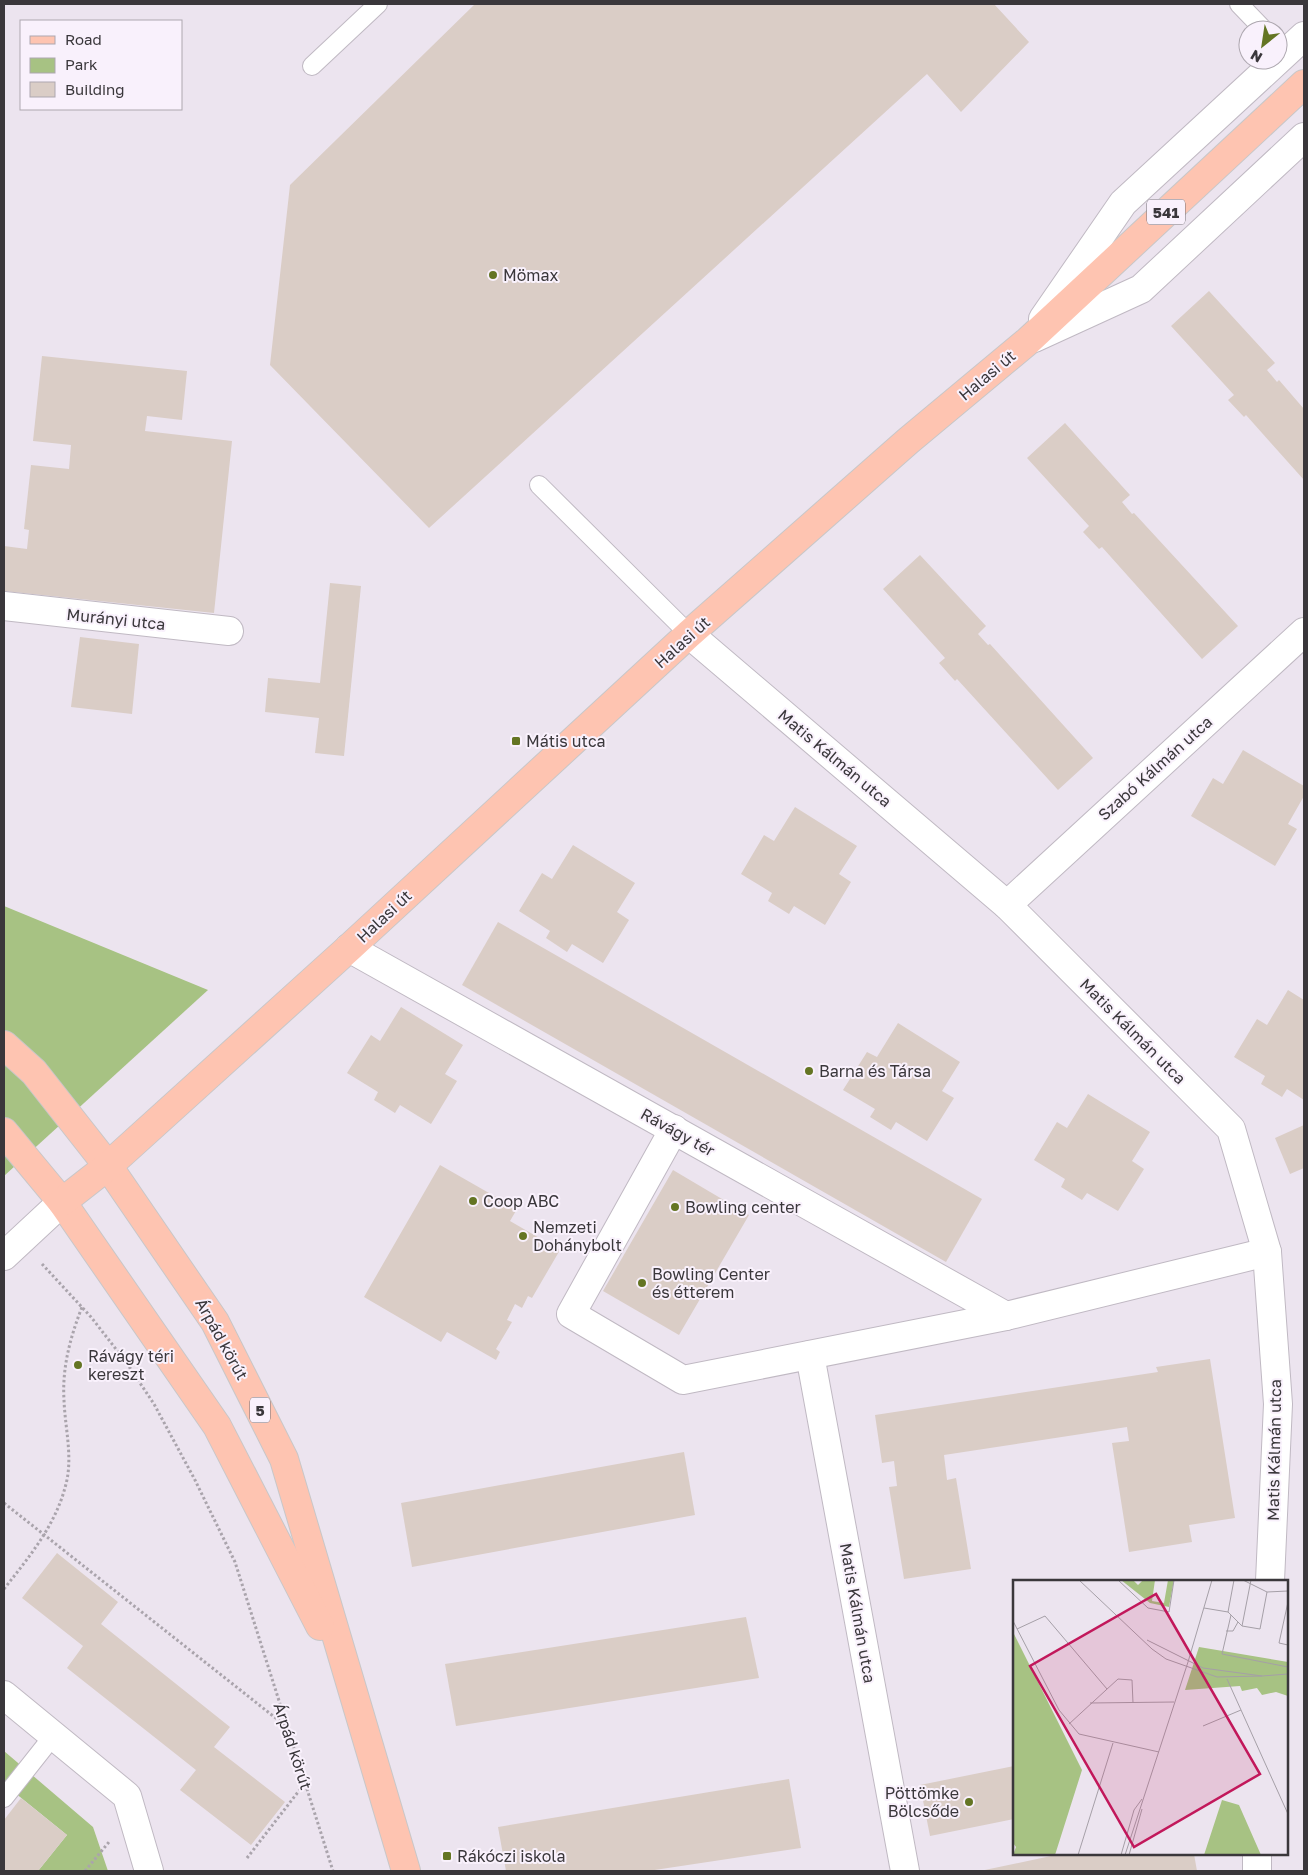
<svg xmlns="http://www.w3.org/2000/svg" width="1308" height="1875" viewBox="0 0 1308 1875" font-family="'Golos Text',sans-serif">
  <rect width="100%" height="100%" fill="#ece4ef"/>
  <g fill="#a7c283">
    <polygon points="4,906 208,990 4,1176"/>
    <polygon points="4,1751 93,1827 108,1871 38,1871 67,1835 4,1784"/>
  </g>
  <g fill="#dacdc6">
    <polygon points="475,4 994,4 1029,42 961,112 927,74 429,528 270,365 290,185"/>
    <polygon points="1209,291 1275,363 1267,370 1277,382 1279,380 1304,409 1304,480 1246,415 1244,417 1228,400 1234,395 1171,326"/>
    <polygon points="42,356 187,371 182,420 147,416 145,431 232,441 214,613 4,591 4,546 27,549 29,530 24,529 31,465 69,469 71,445 33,441"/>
    <polygon points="1065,423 1130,495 1122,502 1132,514 1134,513 1238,626 1202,659 1102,547 1099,549 1083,532 1089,526 1027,458"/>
    <polygon points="920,555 986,626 978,634 988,645 990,644 1093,758 1058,790 957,679 955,681 939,663 945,658 883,589"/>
    <polygon points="330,583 361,586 344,756 315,753 319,718 265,712 268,678 320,683"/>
    <polygon points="80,637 139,644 132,714 71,707"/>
    <polygon points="1243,750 1304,786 1304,796 1288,824 1297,829 1275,866 1191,816 1213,778 1223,784"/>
    <polygon points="795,807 857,846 839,874 851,882 825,925 794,906 789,914 768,901 772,893 741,874 764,835 774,841"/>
    <polygon points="573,845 635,883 617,912 629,920 603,963 572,944 567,952 546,938 550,931 519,911 542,873 552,879"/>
    <polygon points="498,922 982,1199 946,1262 462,985"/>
    <polygon points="1288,990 1304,1000 1304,1100 1287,1089 1282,1097 1261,1084 1265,1076 1234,1057 1257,1019 1267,1025"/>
    <polygon points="401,1007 463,1045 445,1074 457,1081 431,1124 400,1105 395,1113 374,1100 378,1092 347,1073 371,1035 380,1041"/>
    <polygon points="898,1023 960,1062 942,1091 954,1098 927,1141 896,1122 891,1130 870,1117 875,1109 843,1090 867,1052 877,1057"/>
    <polygon points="1088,1094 1150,1132 1132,1161 1144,1169 1118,1211 1087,1193 1082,1200 1061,1187 1065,1179 1034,1160 1057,1122 1067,1128"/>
    <polygon points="1304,1125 1304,1168 1290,1174 1275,1138"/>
    <polygon points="440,1165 517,1209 510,1221 560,1250 532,1298 528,1296 522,1308 515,1304 507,1320 512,1322 496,1349 500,1352 496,1360 447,1332 441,1342 364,1297"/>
    <polygon points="673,1170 749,1215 679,1335 603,1291"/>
    <polygon points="1210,1359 1235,1518 1189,1525 1192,1542 1129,1552 1112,1443 1129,1441 1127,1427 944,1455 947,1480 956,1478 971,1569 904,1579 889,1487 897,1486 894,1461 882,1463 875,1415 1158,1372 1156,1367"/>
    <polygon points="684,1452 695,1515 412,1567 401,1503"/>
    <polygon points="57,1553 118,1602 101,1624 230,1727 214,1747 285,1802 251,1845 180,1790 196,1770 67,1668 83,1646 22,1598"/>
    <polygon points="746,1617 759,1678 456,1726 445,1664"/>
    <polygon points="1014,1766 1014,1819 930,1836 920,1785"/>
    <polygon points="789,1779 801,1848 648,1871 506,1871 498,1827"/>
    <polygon points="21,1798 67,1835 38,1871 4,1871 4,1820"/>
    <polygon points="1051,1854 1194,1854 1197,1871 980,1871 1051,1856"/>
  </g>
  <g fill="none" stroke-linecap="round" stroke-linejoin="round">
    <defs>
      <g id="lane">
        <polyline points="1239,4 1264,30"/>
        <polyline points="312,66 378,4"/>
        <polyline points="539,485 689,634"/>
        <polyline points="4,1798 53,1736"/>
      </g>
      <g id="street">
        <polyline points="1043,319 1123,203 1304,36"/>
        <polyline points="1034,338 1141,289 1304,137"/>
        <polyline points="4,606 229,631"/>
        <polyline points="689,634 1007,905 1231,1129 1267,1252 1278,1404 1270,1581"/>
        <polyline points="1007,905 1304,632"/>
        <polyline points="349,948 1006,1316"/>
        <polyline points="674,1129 571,1314 683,1380 1006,1316 1267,1252"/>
        <polyline points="810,1355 905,1871"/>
        <polyline points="4,1695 127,1796 149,1871"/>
        <polyline points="1257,1871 1257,1854"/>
      </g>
      <polyline id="secondary" points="4,1256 62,1202"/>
      <g id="primary">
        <polyline points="4,1045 34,1072 108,1166 215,1322 284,1459 406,1871"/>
        <polyline points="4,1132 62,1202 217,1426 320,1626"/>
        <polyline points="62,1202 108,1166 349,948 689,634 908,441 1028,341 1304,84"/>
      </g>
    </defs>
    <use href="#lane" stroke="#c0b9c3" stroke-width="20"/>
    <use href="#street" stroke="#c0b9c3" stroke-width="30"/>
    <use href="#secondary" stroke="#c0b9c3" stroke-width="30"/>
    <use href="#primary" stroke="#c8c7c8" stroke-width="30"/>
    <g stroke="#aaa4ac" stroke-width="3" stroke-dasharray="2.5 2.5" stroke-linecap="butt">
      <polyline points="42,1264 91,1317 126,1362 154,1404 195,1480 235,1562 333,1871"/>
      <polyline points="4,1503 287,1727"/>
      <path d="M4 1589C29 1557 56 1525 66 1484 73 1457 65 1428 64 1400 62 1368 70 1338 82 1307"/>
      <polyline points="247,1858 305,1783"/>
      <polyline points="85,1871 109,1842"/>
    </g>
    <use href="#lane" stroke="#fff" stroke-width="18"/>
    <use href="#street" stroke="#fff" stroke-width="28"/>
    <use href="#secondary" stroke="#fff" stroke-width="28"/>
    <use href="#primary" stroke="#fec4b1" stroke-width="28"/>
  </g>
  <g fill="#647523" stroke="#f9f1fc" stroke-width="2">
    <circle cx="493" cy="275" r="5"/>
    <rect x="511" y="736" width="10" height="10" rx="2.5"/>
    <circle cx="809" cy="1071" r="5"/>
    <circle cx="473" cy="1201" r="5"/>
    <circle cx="675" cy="1207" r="5"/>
    <circle cx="523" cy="1236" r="5"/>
    <circle cx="642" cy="1283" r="5"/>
    <circle cx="78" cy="1365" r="5"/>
    <circle cx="969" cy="1802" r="5"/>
    <rect x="442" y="1851" width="10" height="10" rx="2.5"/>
  </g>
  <g text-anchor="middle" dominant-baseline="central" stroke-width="4" stroke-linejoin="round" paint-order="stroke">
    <g fill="#f9f1fc" stroke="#736f75" stroke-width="1">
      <rect x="1147" y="199.5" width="38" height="25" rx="4"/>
      <rect x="250" y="1397.5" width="20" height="25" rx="4"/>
    </g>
    <g font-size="15" font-weight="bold" fill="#3a373b">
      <text x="1166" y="212">541</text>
      <text x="260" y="1410">5</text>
    </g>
    <g font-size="16" fill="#3a373b" stroke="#f9f1fc" text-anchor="start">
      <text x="503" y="275">Mömax</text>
      <text x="526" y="741">Mátis utca</text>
      <text x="819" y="1071">Barna és Társa</text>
      <text x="483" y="1201">Coop ABC</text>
      <text x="685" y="1207">Bowling center</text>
      <text x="533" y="1227">Nemzeti<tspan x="533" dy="18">Dohánybolt</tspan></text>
      <text x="652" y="1274">Bowling Center<tspan x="652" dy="18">és étterem</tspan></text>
      <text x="88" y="1356">Rávágy téri<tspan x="88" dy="18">kereszt</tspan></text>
      <text x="959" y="1793" text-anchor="end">Pöttömke<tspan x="959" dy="18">Bölcsőde</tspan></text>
      <text x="457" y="1856">Rákóczi iskola</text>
    </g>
    <g font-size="16" fill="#3a373b" stroke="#f9f1fc">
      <text transform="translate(987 375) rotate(-40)">Halasi út</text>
      <text transform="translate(116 619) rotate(6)">Murányi utca</text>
      <text transform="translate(682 642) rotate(-42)">Halasi út</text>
      <text transform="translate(835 758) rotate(40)">Matis Kálmán utca</text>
      <text transform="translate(1155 768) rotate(-42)">Szabó Kálmán utca</text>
      <text transform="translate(384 916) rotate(-43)">Halasi út</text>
      <text transform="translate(1133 1031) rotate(45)">Matis Kálmán utca</text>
      <text transform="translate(678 1132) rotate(29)">Rávágy tér</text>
      <text transform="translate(222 1339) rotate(61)">Árpád körút</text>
      <text transform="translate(1274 1450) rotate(-89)">Matis Kálmán utca</text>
      <text transform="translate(858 1613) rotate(80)">Matis Kálmán utca</text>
      <text transform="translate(293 1746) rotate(72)">Árpád körút</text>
    </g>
  </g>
  <g transform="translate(1013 1580)">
    <rect width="275" height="275" fill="#ece4ef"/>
    <path d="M108 0H120L125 5 130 0H142L139 21 151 23 155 0H161L156 27 137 23ZM0 52 69 190 42 275H0L3 267 0 263ZM186 67 275 82V116L263 112 249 115 244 108 229 111 227 106 172 110ZM209 220 226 225 248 275H191Z" fill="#a7c283"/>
    <path fill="none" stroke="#a59fa7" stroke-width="1" d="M66 0 139 69 153 79 204 97 249 96M105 0 135 28 156 32 161 0M230 0 254 12 275 11M275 22 266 63 275 65M191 28 215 32 229 46 247 49 254 12M215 32 221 0M218 35 209 74 275 87M0 41 46 130 66 154 146 172M229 46 238 0M4 49 32 36 94 109M213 51H220L225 42M134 60 190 88 249 96 275 94M175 82 199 0M214 99 275 234M77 123 161 122M56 144 105 99 119 100 120 123M190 146 228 130M65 275 100 163M108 275 121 230 129 219M112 275 175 82M116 275 129 229"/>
    <path fill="#c2185b" fill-opacity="0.15" stroke="#c2185b" stroke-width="2.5" d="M143 14 247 194 121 267 17 86Z"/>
    <rect width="275" height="275" fill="none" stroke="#3a373b" stroke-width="2.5"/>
  </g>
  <rect width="1308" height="1875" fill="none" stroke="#3a373b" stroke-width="10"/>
  <rect x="20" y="20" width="162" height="90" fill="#f9f1fc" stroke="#ada7af"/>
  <rect x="30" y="36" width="25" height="8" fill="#fec4b1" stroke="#ada7af"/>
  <text x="65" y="45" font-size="15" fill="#3a373b">Road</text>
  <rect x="30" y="58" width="25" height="15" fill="#a7c283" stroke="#ada7af"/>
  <text x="65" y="70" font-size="15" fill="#3a373b">Park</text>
  <rect x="30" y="82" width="25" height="15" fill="#dacdc6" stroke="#ada7af"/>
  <text x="65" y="95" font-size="15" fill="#3a373b">Building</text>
  <g transform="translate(1263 45) rotate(210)"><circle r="24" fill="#f9f1fc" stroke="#ada7af"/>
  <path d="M0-4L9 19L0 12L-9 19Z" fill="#647523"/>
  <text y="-8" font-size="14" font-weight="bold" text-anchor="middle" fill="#3a373b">N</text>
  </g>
</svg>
